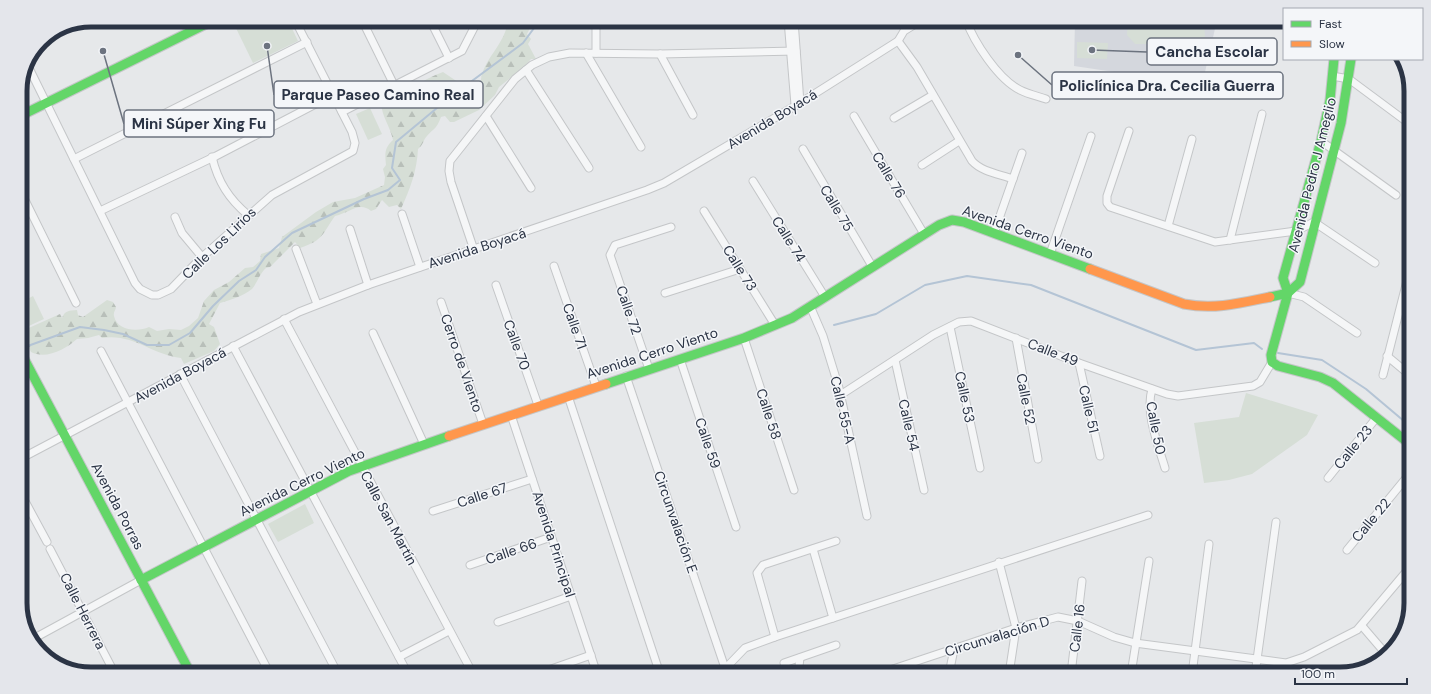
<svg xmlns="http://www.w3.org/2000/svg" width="1431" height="694" viewBox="0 0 1431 694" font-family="'DM Sans',sans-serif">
  <defs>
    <pattern id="forest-firs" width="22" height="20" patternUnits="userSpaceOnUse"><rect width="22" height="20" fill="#d6ded6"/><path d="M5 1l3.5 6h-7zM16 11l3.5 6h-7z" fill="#b8bfb9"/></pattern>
  </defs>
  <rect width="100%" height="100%" fill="#e6e8ea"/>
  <polygon fill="#d4d7dd" points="1075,20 1217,20 1202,85 1074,66"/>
  <g fill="#d6ded6">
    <polygon points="232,20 288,20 298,41 253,63"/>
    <polygon points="1128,20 1204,20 1205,37 1159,44 1135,44 1127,35"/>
    <polygon points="1077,42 1108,43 1107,59 1077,58"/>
    <polygon points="370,108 382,134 368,140 356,114"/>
    <polygon points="33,296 44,319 20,330 20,303"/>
    <polygon points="1246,393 1318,415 1307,435 1252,474 1229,480 1204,483 1194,423 1239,417"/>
    <polygon points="305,504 314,523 278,542 268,524"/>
  </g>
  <path fill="url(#forest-firs)" d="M508 20H543L542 24 531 26 527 34 531 39 528 44 536 59H531L524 67 499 87 495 95 479 110 454 122H450L445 116 441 117C436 130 435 127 427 136 423 140 424 144 418 149 417 171 410 189 401 209L397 205 389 207 382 200 376 209 371 211C359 201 350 213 335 216 322 234 324 240 300 248L295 242 270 267 266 268C260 273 256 285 252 289 243 296 231 300 220 303L209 324 214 327 220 344 214 351 184 364 181 358C152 355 133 333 102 338L99 335 88 338 77 339C66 349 46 360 31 352L23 336 22 331 60 314 62 318C65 310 69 311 77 310L78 315 83 317 107 300 113 302 116 307C116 310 113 312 114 316 117 331 138 332 149 327L157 331 169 329 181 330 189 326 198 318 204 301 214 290 229 282 245 268 253 267 260 261 261 254 279 248 282 237 316 212 333 202 355 198 384 185 385 177 383 169 386 165C385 154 384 148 393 140 390 126 382 117 381 103 403 94 421 80 443 72L461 84 474 88 481 85C479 62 506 45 508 20Z"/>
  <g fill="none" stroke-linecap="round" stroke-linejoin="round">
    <g stroke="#b4c4d5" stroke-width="2">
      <polyline points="834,325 876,314 925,285 967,276 1031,285 1196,350 1254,343 1262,349"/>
      <polyline points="25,347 80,327 104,330 123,334 147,345 169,345 190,333 213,306 239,281 256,270 265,257 292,233 364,199 388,190 400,180 392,168 396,142 449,98 523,43 540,20"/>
      <polyline points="1278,353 1322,360 1366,389 1411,427"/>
    </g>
    <defs>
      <g id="street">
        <polyline points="362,20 394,85"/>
        <polyline points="430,20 449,58"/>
        <polyline points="788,20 795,105"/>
        <polyline points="794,20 800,103"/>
        <path d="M966 20C974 42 998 79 1020 90 1028 94 1037 96 1046 99"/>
        <path d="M898 41 917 67 972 161C982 172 999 174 1013 179"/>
        <polyline points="586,53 641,147"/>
        <polyline points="596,53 596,20"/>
        <polyline points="660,54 693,115"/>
        <polyline points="29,68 135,283 140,289 152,295 158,295 171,289 200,259 272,195 353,151 355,143 352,132 295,20"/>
        <polyline points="526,70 589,168"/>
        <polyline points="1332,76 1349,79 1411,125"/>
        <polyline points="342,112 462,51 478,20"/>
        <polyline points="486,116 531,188"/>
        <polyline points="854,116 924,234"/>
        <polyline points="894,118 933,95"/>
        <polyline points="1129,131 1107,196 1107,203 1110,207 1215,242 1296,231 1314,222 1375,263"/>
        <polyline points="1321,141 1396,195"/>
        <polyline points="803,149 872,266"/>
        <path d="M212 157C218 182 229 199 248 215"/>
        <polyline points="74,159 307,42"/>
        <polyline points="922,165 959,141"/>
        <polyline points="753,181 825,297"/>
        <polyline points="20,190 76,303"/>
        <polyline points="100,211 216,156 333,95"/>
        <polyline points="704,211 775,325"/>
        <polyline points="402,214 420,267"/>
        <polyline points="175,217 182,233 202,257"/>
        <polyline points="1168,226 1192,139"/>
        <polyline points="350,229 368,285"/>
        <polyline points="994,233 1022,153"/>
        <polyline points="1230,240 1262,114"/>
        <polyline points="296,249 317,304"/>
        <polyline points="474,250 451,182 449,171 450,161 515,79 532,65 549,57 570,53 660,54 796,51"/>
        <polyline points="1050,254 1091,136"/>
        <polyline points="554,266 596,386"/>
        <polyline points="496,285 538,405"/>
        <polyline points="665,293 740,269"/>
        <polyline points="1288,293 1304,297 1357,333"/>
        <polyline points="441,302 483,424"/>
        <polyline points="810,306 823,336 839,388 867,516"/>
        <polyline points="284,319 473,674"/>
        <polyline points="950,327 980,468"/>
        <polyline points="373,333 424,444"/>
        <polyline points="744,338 794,490"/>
        <polyline points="1016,338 1038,459"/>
        <polyline points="233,346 408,674"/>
        <polyline points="101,351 270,674"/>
        <polyline points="1387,356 1411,376"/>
        <polyline points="680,359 736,527"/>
        <polyline points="895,360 924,490"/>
        <polyline points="1079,363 1100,456"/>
        <polyline points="649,369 610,255 615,245 671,227"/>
        <polyline points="180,374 338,674"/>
        <polyline points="1383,375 1411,265"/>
        <polyline points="626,376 725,668"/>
        <path d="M1152 389C1145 413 1158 444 1165 468"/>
        <polyline points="568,396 660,674"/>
        <polyline points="839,396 933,335 959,322 971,321 1079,363 1167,394 1178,396 1253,386 1260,382 1272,362"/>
        <polyline points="511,415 597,674"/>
        <polyline points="20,459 299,312 368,285 647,190 664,183 800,103 898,41 904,31 922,20"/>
        <polyline points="1328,478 1377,417"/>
        <polyline points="20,492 47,542"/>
        <polyline points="433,511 532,479"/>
        <polyline points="50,549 115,674"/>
        <polyline points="813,549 833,618"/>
        <polyline points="1347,550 1411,472"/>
        <polyline points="999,562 1016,628 1009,674"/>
        <polyline points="470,565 551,537"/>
        <polyline points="498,622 571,596"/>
        <polyline points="1362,626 1386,654"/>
        <polyline points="775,637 757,573 763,565 836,541"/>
        <polyline points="31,640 141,580"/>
        <polyline points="399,657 449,631"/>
        <polyline points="784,663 836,645"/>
        <polyline points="537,674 591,655"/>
        <polyline points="720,674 745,648 775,637 1148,515"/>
        <polyline points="798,674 800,658"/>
        <polyline points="878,674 1016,628 1058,617 1078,621 1114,637 1135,643 1286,663 1304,657 1357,630 1411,566"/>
        <polyline points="949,674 954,649"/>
        <polyline points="1071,674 1082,581"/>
        <polyline points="1131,674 1149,561"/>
        <polyline points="1192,674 1209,544"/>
        <polyline points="1255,674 1276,522"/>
      </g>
      <g id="fast">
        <polyline points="1334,59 1330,100 1321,141 1283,278 1288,293 1271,355 1272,362 1278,366 1320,377 1333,383 1411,445"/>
        <polyline points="20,116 214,20"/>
        <polyline points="1270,297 1288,293 1300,282 1341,123 1351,59"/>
        <polyline points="20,351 191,674"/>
        <polyline points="606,384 744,338 792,318 939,225 952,220 964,222 1090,269"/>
        <polyline points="141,580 349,471 449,436"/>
      </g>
      <g id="slow">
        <path d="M1090 269 1184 304C1214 310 1241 303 1270 297"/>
        <polyline points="449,436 606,384"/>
      </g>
    </defs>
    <use href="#street" stroke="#c4c6c8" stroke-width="9"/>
    <use href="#fast" stroke="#c4c6c8" stroke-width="11"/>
    <use href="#slow" stroke="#c4c6c8" stroke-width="11"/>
    <use href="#street" stroke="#f5f6f7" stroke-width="7"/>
    <use href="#fast" stroke="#63d668" stroke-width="9"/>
    <use href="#slow" stroke="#ff974d" stroke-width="9"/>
  </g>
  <g text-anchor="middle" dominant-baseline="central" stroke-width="3" stroke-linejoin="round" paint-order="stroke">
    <g font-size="14" fill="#2b3445" stroke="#f4f6f9">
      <text transform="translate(772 119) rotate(-31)">Avenida Boyacá</text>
      <text transform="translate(889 175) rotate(59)">Calle 76</text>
      <text transform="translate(1312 175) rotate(-76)">Avenida Pedro J Ameglio</text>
      <text transform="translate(837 208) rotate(59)">Calle 75</text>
      <text transform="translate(1028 232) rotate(19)">Avenida Cerro Viento</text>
      <text transform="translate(789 239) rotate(58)">Calle 74</text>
      <text transform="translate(219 243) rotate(-44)">Calle Los Lirios</text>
      <text transform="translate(477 248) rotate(-18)">Avenida Boyacá</text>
      <text transform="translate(740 268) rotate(58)">Calle 73</text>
      <text transform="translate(629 310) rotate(71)">Calle 72</text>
      <text transform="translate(575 326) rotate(71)">Calle 71</text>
      <text transform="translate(517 345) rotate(70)">Calle 70</text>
      <text transform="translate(1053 352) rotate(21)">Calle 49</text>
      <text transform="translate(652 353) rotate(-18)">Avenida Cerro Viento</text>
      <text transform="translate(462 363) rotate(71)">Cerro de Viento</text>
      <text transform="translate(180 375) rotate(-28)">Avenida Boyacá</text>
      <text transform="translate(965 397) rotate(78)">Calle 53</text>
      <text transform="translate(1026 399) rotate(79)">Calle 52</text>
      <text transform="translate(1089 409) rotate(77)">Calle 51</text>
      <text transform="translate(843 410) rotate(77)">Calle 55-A</text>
      <text transform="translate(769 414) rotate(72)">Calle 58</text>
      <text transform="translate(909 425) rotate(77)">Calle 54</text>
      <text transform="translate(1156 428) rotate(79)">Calle 50</text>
      <text transform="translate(708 443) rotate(71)">Calle 59</text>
      <text transform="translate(1353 447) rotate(-51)">Calle 23</text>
      <text transform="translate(302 482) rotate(-26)">Avenida Cerro Viento</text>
      <text transform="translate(482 495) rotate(-18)">Calle 67</text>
      <text transform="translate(118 506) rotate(62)">Avenida Porras</text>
      <text transform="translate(389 518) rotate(62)">Calle San Martín</text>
      <text transform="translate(1371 520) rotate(-50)">Calle 22</text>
      <text transform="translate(676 522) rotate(71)">Circunvalación E</text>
      <text transform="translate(554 544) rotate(72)">Avenida Principal</text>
      <text transform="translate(511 551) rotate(-19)">Calle 66</text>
      <text transform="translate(83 611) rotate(63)">Calle Herrera</text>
      <text transform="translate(1077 628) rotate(-83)">Calle 16</text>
      <text transform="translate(997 636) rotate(-17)">Circunvalación D</text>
    </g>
  </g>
  <path d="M0 0H1431V694H0ZM91 27H1340A64 64 0 0 1 1404 91V603A64 64 0 0 1 1340 667H91A64 64 0 0 1 27 603V91A64 64 0 0 1 91 27Z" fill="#e4e6eb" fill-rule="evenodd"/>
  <path fill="none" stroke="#2b3445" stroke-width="5" d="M91 27H1340A64 64 0 0 1 1404 91V603A64 64 0 0 1 1340 667H91A64 64 0 0 1 27 603V91A64 64 0 0 1 91 27Z"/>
  <path fill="none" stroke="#6c737f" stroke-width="1.5" d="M1092 50L1147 52M1018 55L1052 85M267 46L274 95M103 51L124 124"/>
  <g fill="#6c737f" stroke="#f4f6f9" stroke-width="1.5">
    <circle cx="1092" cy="50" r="4"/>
    <circle cx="1018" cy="55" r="4"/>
    <circle cx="267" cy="46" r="4"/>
    <circle cx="103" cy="51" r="4"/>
  </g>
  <g fill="#f4f6f9" stroke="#6c737f" stroke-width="1.5">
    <rect x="1147" y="38" width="130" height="27" rx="4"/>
    <rect x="1052" y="72" width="231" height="27" rx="4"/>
    <rect x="274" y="81" width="209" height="27" rx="4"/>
    <rect x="124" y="110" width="150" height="27" rx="4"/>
  </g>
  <g font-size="15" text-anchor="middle" font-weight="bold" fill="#2b3445">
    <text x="1212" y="57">Cancha Escolar</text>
    <text x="1167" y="91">Policlínica Dra. Cecilia Guerra</text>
    <text x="378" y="100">Parque Paseo Camino Real</text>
    <text x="199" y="129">Mini Súper Xing Fu</text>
  </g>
  <rect x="1283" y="8" width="140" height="52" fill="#f4f6f9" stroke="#a4a8b1"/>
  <rect x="1291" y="21" width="20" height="6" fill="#63d668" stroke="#a4a8b1"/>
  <text x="1319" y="28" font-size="12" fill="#2b3445">Fast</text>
  <rect x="1291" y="41" width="20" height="6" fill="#ff974d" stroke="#a4a8b1"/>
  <text x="1319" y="48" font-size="12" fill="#2b3445">Slow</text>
  <path d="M1295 678v6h112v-6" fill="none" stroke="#2b3445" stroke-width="2"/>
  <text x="1301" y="678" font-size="12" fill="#2b3445" stroke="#f4f6f9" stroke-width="3" paint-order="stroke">100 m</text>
</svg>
